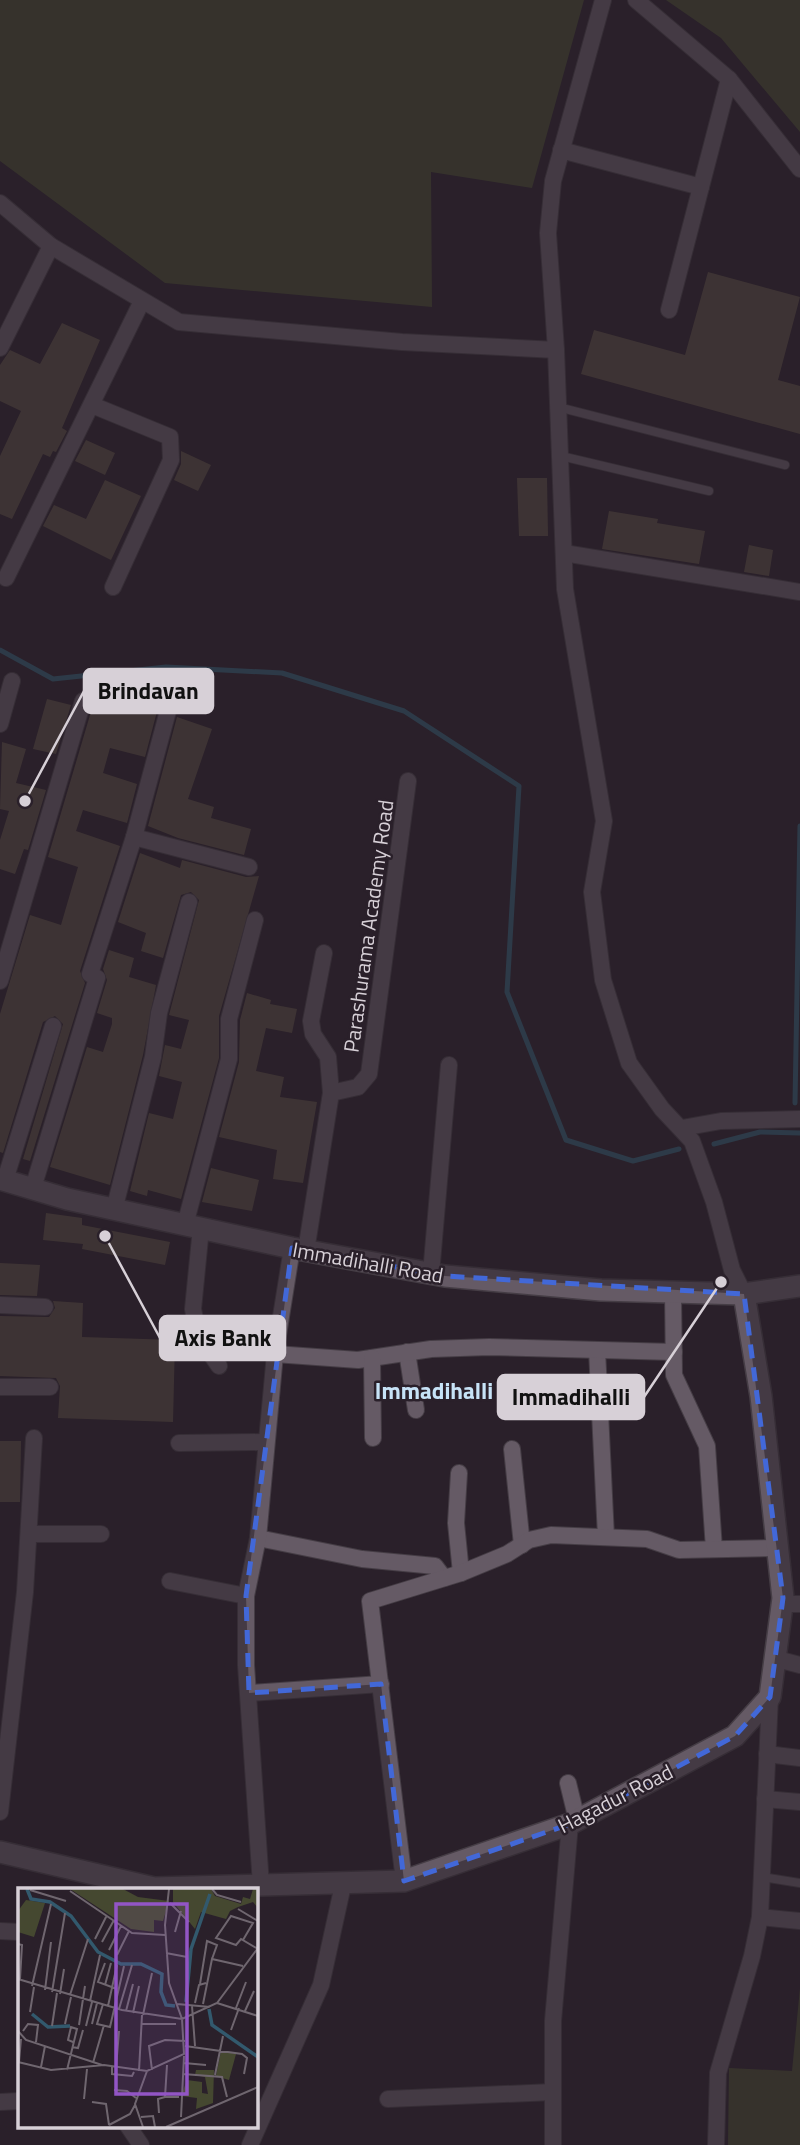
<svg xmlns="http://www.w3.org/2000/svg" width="800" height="2145" viewBox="0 0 800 2145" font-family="'Titillium Web',sans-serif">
  <rect width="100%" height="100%" fill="#2a202a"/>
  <g fill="#454830">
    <polygon points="0,0 584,0 532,188 431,172 432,307 165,283 0,161"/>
    <polygon points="666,0 800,0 800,132 721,38"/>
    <polygon points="800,1988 800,2145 728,2145 729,2068 792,2071"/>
  </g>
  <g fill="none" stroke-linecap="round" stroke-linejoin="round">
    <g stroke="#32596d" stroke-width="5">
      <polyline points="0,650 53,679 166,667 282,673 404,711 519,786 507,992 566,1140 633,1161 679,1149"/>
      <polyline points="795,1103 800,826"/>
      <polyline points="714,1144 760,1132 800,1133"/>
    </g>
  </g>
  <g fill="#564a40">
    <polygon points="708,272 800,297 778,380 800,386 800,434 581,374 594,330 685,355"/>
    <polygon points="62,323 100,340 62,428 67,431 56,452 53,451 50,457 43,454 12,519 0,514 0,456 21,411 0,401 0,365 10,350 40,364"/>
    <polygon points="86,440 115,453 105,475 75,461"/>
    <polygon points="181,451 211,465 198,491 174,480 181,464"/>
    <polygon points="517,478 547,478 548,536 519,536"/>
    <polygon points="105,480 141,496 111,560 43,526 54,505 86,519"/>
    <polygon points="609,511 658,519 657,523 705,531 699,564 602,549"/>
    <polygon points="749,545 773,550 769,576 744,572"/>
    <polygon points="129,693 160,700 145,757 110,748 103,773 137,784 127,823 83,810 76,831 120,846 80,971 85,983 30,1161 23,1159 63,1024 55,1016 43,1022 3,1153 0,1152 0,1014 30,915 61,925 70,894 78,867 48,857 93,705 124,713"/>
    <polygon points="47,699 71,705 56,754 33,749"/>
    <polygon points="177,717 212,729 188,799 214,807 211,818 251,829 244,855 178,838 148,826"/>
    <polygon points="2,742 26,749 16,783 46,790 28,850 24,849 15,874 0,869 0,840 9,811 0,809"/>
    <polygon points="140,853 180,868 182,860 246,877 259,876 219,1016 219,1058 181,1199 148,1190 147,1196 130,1191 149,1113 173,1119 182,1082 159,1076 165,1045 181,1049 189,1020 169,1015 199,900 191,892 181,895 163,958 141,951 146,933 118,922"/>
    <polygon points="109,950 134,958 129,977 156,985 143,1055 110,1185 50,1167 87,1047 103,1052 112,1024 112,1018 97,1013 107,980 103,969"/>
    <polygon points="247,993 271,1000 270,1004 297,1009 292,1033 266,1028 256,1071 284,1077 280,1097 317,1102 303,1183 273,1179 277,1150 219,1137 239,1062 240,1020"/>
    <polygon points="211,1168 259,1180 252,1211 202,1202"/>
    <polygon points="46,1213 82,1218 82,1225 170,1242 165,1265 82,1249 83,1244 43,1240"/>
    <polygon points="0,1263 40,1265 37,1296 0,1295"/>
    <polygon points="53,1301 83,1303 82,1337 175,1340 173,1422 58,1418 60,1386 56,1378 0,1376 0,1316 49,1317 55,1308"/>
    <polygon points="0,1441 21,1441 20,1502 0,1502"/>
  </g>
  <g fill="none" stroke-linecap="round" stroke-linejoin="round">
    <defs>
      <g id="lane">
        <polyline points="558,407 785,465"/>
        <polyline points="561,456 709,491"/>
        <polyline points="762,1877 800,1883"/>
      </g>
      <g id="street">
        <polyline points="603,0 553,181 548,233 556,350 565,589 604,821 592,892 603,980 629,1063 662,1109 692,1141 714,1202 732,1270 744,1294"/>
        <polyline points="636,0 729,79 800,169"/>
        <polyline points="561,150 701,187"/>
        <polyline points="0,203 51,246 179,322 402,342 556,350"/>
        <polyline points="669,310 729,79"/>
        <polyline points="0,348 51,246"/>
        <polyline points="92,405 170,437 171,460 113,587"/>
        <polyline points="564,553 800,592"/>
        <polyline points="6,578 142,301"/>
        <polyline points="0,724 12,681"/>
        <polyline points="134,837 249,867"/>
        <polyline points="324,953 311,1021 313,1034 328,1057 331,1093"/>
        <polyline points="0,981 83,701"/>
        <polyline points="682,1128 721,1121 800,1119"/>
        <polyline points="5,1180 53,1026"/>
        <polyline points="33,1188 97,978 90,974 134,837 175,685"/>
        <polyline points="114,1210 153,1057 159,1013 189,902"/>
        <polyline points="185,1225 229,1059 229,1019 255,920"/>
        <polyline points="201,1228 193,1309 198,1335 219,1366"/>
        <polyline points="306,1251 331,1093 358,1087 369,1074 408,781"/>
        <polyline points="431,1274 449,1065"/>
        <polyline points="673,1292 674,1375 707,1446 714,1549"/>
        <polyline points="0,1305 45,1307"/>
        <polyline points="597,1350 606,1537"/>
        <polyline points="407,1352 416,1410"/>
        <polyline points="275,1354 358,1360 431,1349 489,1347 674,1352"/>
        <polyline points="372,1358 373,1438"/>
        <polyline points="0,1387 50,1387"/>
        <polyline points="179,1443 265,1442"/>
        <polyline points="512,1449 522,1545"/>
        <polyline points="459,1473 456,1523 461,1573"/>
        <polyline points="30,1534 101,1534"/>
        <polyline points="258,1538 362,1559 435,1566 444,1578"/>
        <polyline points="170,1581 246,1596"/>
        <polyline points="782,1604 800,1604"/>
        <polyline points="777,1659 800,1665"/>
        <polyline points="249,1693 381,1684"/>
        <polyline points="767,1754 800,1758"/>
        <polyline points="568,1783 577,1820"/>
        <polyline points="765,1799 800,1802"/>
        <polyline points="0,1812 25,1592 34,1438"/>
        <polyline points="404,1881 370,1601 461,1573 507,1554 529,1540 551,1535 647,1539 679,1550 777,1548"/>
        <polyline points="261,1885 246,1665 246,1596 258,1538 275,1354 292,1248"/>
        <polyline points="760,1917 800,1921"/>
        <polyline points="0,1931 19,1932"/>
        <polyline points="388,2099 553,2092"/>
        <polyline points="0,2102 19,2101"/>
        <polyline points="128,2126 141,2145"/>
        <polyline points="250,2145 321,1985 343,1885"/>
        <polyline points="553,2145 553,2021 570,1824"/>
        <polyline points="716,2145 718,2073 752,1956 760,1917 770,1697"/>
      </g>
      <g id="secondary">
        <polyline points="0,1179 67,1199 292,1248 445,1276 601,1290 744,1294 800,1286"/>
        <polyline points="0,1852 154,1888 404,1881 570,1824 735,1736 770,1697 783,1598 761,1396 744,1294"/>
      </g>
    </defs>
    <use href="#lane" stroke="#453d45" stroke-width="10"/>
    <use href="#street" stroke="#453d45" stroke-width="18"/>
    <use href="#secondary" stroke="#453d45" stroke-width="24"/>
    <use href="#lane" stroke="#655a65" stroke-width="8"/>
    <use href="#street" stroke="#655a65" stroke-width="16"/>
    <use href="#secondary" stroke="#655a65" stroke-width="21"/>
  </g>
  <path d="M0 0H800V2145H0ZM292 1248 445 1276 744 1294 783 1598 770 1697 735 1736 570 1824 404 1881 381 1684 249 1693 246 1596Z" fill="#2a202a" fill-opacity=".55" fill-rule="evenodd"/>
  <path fill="none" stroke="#4268d8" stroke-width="5" stroke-dasharray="14 9" stroke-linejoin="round" d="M292 1248 445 1276 744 1294 783 1598 770 1697 735 1736 570 1824 404 1881 381 1684 249 1693 246 1596Z"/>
  <g text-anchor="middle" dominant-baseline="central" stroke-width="5" stroke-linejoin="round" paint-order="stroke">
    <g font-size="21" fill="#d7d0d7" stroke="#2a202a">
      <text transform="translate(368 926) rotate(-82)">Parashurama Academy Road</text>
      <text transform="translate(368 1262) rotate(10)">Immadihalli Road</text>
      <text transform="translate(615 1798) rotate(-27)">Hagadur Road</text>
    </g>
    <g font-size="23" font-weight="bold" fill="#c7e3f7" stroke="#2a202a">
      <text x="434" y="1390">Immadihalli</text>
    </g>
  </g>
  <g transform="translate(18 1888)">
    <rect width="240" height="240" fill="#2a202a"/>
    <path d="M52 1H105L120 9 151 13 145 33 136 32V44L113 41ZM155 1H193L197 8 223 16 225 9 232 11 235 1H240V20L235 14 220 19 212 23 208 31 183 24 177 41 155 14ZM8 12 27 15 16 49 0 44V23ZM203 163 218 166 211 192 198 188ZM178 182H196L195 215 178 221 179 210 163 208 169 192 184 194V205L190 206 187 189 177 187Z" fill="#454830"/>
    <path fill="none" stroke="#32596d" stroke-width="3.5" d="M9 1 13 11 32 14 53 28 80 64 103 76H123L144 86 143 104 148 117 157 118M168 114 173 61 192 6M191 121 194 137 240 169M14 126 30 139 52 138"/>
    <path fill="none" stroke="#6f666f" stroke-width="2" d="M194 1 199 7 223 14M12 2 48 13M52 3 114 45 147 47M152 15 171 34M220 21 240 33M157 44 163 23M77 51 89 27M225 52 235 35 213 28 198 50 218 57 223 51 240 61M84 54 96 32M0 56 4 57 2 91M91 62 103 38M148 65 169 69M99 67 111 43M87 75 80 94 99 101M0 91 104 122 164 131 199 115 240 60M182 96 189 53 199 57 194 71M87 97 93 75M14 98 33 16M27 102 33 54M34 104 47 25M42 106 46 81M52 107 70 51M72 113 82 67M177 115 181 97 188 95M199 115 240 128M85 116 79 136 92 139 106 78M159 116 192 119M185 116 194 71 225 78M90 118 99 77M174 118 177 158M218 120 228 94M101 121 114 77M108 123 115 96M227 123 236 103M12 124 16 99M115 125 121 98M125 127 134 85M47 136 53 109M74 136 79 115M123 136H158M61 137 67 98M34 138 39 105M68 138 74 114M213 142 221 120M0 143 8 152 84 177M5 143 10 136 20 137 18 154M167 158 224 166 229 170 226 186M54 159 60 160 65 142M0 174 33 182 86 177 129 183 166 166 164 131 151 95 147 37 151 1M1 174 3 151M75 175 86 137M166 175 188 177M149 177 147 209H161M23 179 27 158M94 179V186L114 188 116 184M98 180 101 143M49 182 59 141 53 139 50 152 55 154M134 182 131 158 147 152 167 153M121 183 124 127M165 186 204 189 209 209M197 187 205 148M96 202 109 203 118 210M66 211 69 181M74 214 88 216 91 237M141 225 140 211 147 209M123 229 135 228 137 239M163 229 166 168M91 237 112 226 117 217M125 239 117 216 129 183M148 239 240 199"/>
    <path fill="#9255c5" fill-opacity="0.15" stroke="#9255c5" stroke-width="3.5" d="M98 16H169V206H98Z"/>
    <rect width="240" height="240" fill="none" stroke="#d7d0d7" stroke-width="3.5"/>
  </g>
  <path fill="none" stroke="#d7d0d7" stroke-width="2.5" d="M25 801L84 691M105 1236L160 1338M721 1282L644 1397"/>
  <g fill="#d7d0d7" stroke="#2a202a" stroke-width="2.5">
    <circle cx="25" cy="801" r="7"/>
    <circle cx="105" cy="1236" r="7"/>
    <circle cx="721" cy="1282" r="7"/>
  </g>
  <g fill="#d7d0d7" stroke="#d7d0d7" stroke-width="2.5">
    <rect x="84" y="669" width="129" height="44" rx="7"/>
    <rect x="160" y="1316" width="125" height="44" rx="7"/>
    <rect x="498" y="1375" width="146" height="44" rx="7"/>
  </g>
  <g font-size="23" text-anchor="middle" font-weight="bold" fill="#111">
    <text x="148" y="699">Brindavan</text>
    <text x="223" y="1346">Axis Bank</text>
    <text x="571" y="1405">Immadihalli</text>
  </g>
</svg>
